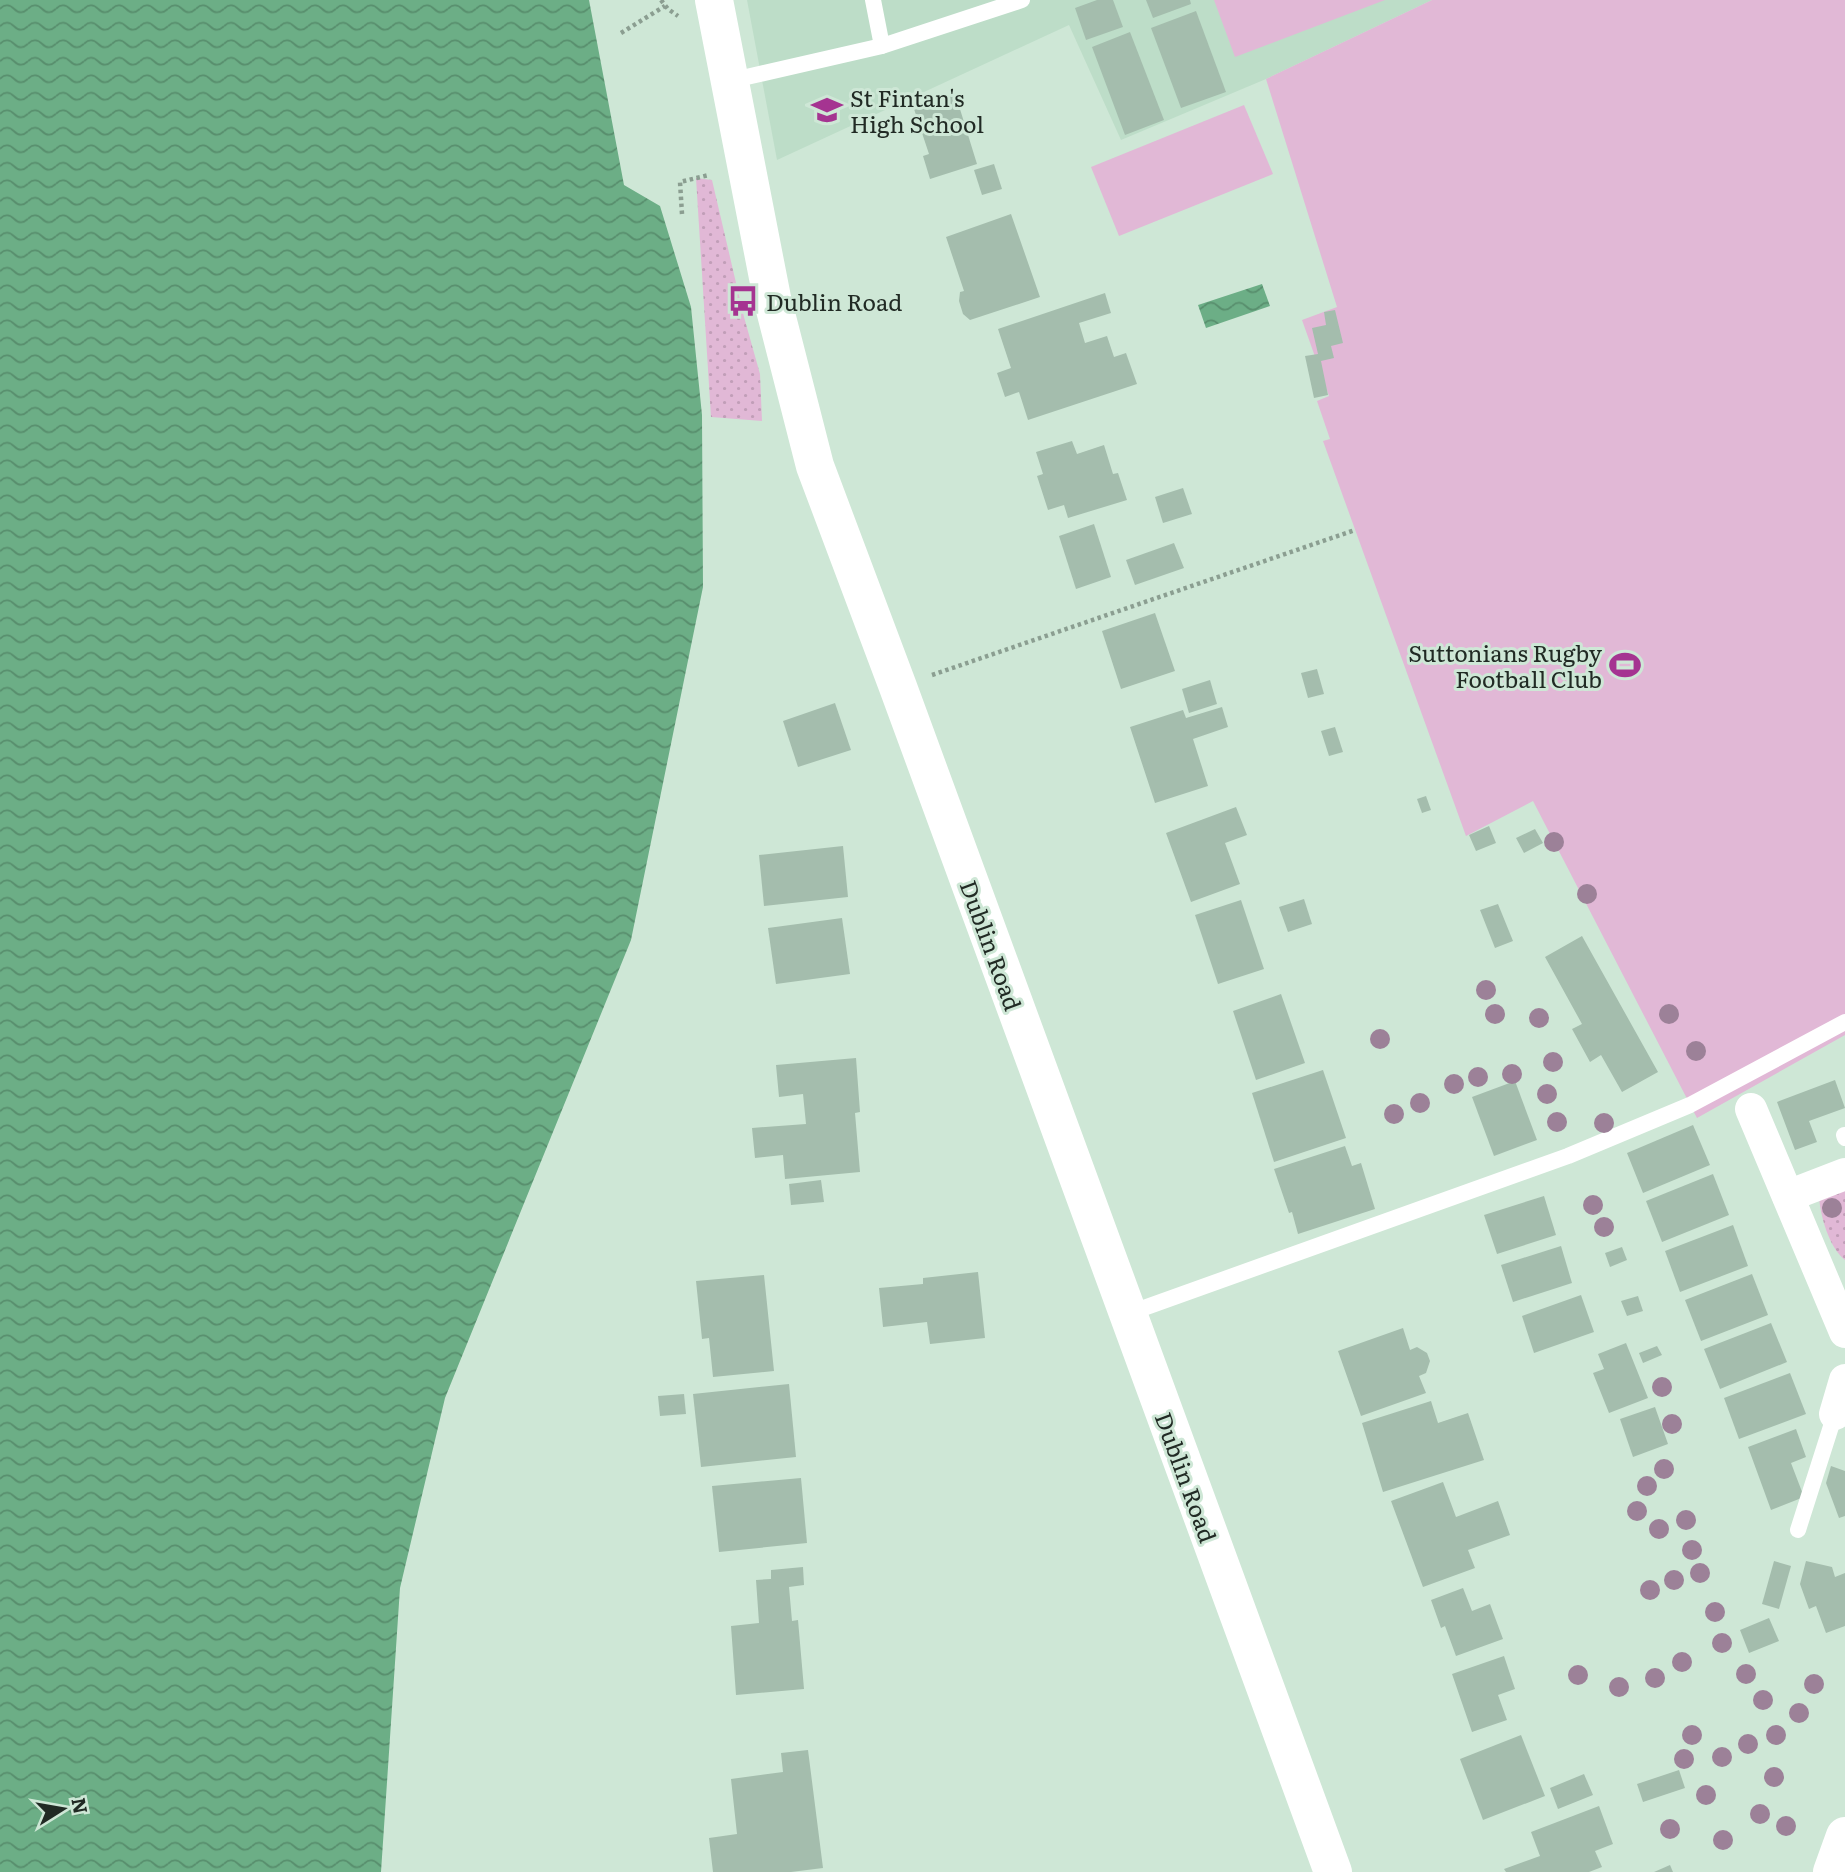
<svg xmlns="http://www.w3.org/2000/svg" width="1845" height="1872" viewBox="0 0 1845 1872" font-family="Literata,serif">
  <defs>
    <pattern id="grass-dots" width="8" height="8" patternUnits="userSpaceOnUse" patternTransform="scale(1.75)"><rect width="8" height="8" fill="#e1b8d6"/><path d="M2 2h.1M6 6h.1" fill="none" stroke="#c19eb8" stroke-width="1.8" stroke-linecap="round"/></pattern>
    <pattern id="water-waves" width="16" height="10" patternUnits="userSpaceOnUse" patternTransform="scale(1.75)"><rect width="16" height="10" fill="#6cae86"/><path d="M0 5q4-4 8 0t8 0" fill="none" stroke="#588e6d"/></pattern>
  </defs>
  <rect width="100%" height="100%" fill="#cee7d6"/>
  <polygon fill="#bdddc8" points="747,0 1432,0 1266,79 1121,140 1069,25 777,160"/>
  <g fill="url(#grass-dots)">
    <polygon points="696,178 712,180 744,317 760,374 762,421 711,417"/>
    <path d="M1845 1185V1260C1829 1248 1820 1215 1819 1196Z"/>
  </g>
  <g fill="#e1b8d6">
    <polygon points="1214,0 1385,0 1235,57"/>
    <polygon points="1432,0 1845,0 1845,1035 1697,1118 1533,801 1466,836 1323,441 1330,439 1317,401 1329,396 1302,320 1337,307 1266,79"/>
    <polygon points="1244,105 1273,174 1119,236 1091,167"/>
  </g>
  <g fill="url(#water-waves)">
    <polygon points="0,0 589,0 624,185 660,206 691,307 702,415 703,587 631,940 445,1398 400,1588 381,1872 0,1872"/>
    <polygon points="1262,284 1270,306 1206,328 1198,305"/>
  </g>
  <g fill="#a4bdad">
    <polygon points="1097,0 1113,0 1123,27 1086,40 1075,8"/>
    <polygon points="1146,0 1190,0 1191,4 1153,18"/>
    <polygon points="1196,11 1226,92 1181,108 1151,28"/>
    <polygon points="1130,32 1164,120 1125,135 1092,47"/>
    <polygon points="955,93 977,164 930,179 923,156 929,154 913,106"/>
    <polygon points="994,164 1002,189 982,195 974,170"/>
    <polygon points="1011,214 1040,297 970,320 963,314 959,301 960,292 964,291 946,237"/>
    <polygon points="1105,293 1111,313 1079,323 1085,343 1107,336 1114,357 1126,353 1137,384 1028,420 1019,392 1005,397 997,373 1011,368 998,329"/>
    <polygon points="1335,310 1343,343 1331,346 1334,358 1321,361 1328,395 1314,398 1305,356 1318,354 1312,328 1326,325 1324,312"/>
    <polygon points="1072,441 1077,454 1104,445 1113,474 1118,473 1127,500 1068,518 1064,505 1048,510 1037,476 1043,474 1036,452"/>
    <polygon points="1183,488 1192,514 1163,523 1155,497"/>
    <polygon points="1094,524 1111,577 1076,589 1059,536"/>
    <polygon points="1174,543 1184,568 1135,585 1126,560"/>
    <polygon points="1155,613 1175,671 1121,689 1102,631"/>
    <polygon points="1317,669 1324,694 1308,698 1301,673"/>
    <polygon points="1210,680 1217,704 1189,713 1182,689"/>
    <polygon points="835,703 851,750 798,767 783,721"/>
    <polygon points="1222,707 1228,727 1193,739 1208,786 1155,803 1130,727 1183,710 1186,718"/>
    <polygon points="1335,727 1343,752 1329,756 1321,731"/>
    <polygon points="1426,796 1431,810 1422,813 1417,799"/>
    <polygon points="1236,807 1247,835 1225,843 1240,884 1191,902 1166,833"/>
    <polygon points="1489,826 1496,843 1476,851 1469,835"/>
    <polygon points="1535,829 1543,843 1524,853 1516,838"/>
    <polygon points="843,846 848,897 764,906 759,855"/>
    <polygon points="1304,899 1312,924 1288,932 1279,907"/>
    <polygon points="1241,900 1264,969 1218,984 1195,915"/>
    <polygon points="1498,904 1513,941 1495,948 1480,910"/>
    <polygon points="842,918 850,974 776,984 768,928"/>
    <polygon points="1582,936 1658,1072 1622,1092 1601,1055 1590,1062 1572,1029 1582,1024 1545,957"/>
    <polygon points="1281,994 1305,1063 1256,1080 1233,1011"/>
    <polygon points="856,1058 860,1112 855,1113 860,1172 785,1179 783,1155 755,1158 752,1128 806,1124 803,1094 779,1097 776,1065"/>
    <polygon points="1323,1070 1346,1138 1274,1162 1252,1093"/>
    <polygon points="1835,1080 1845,1108 1809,1121 1817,1142 1795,1150 1777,1102"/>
    <polygon points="1515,1081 1537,1140 1494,1156 1472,1097"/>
    <polygon points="1693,1125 1710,1165 1643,1193 1627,1153"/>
    <polygon points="1345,1146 1352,1166 1361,1163 1375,1209 1298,1234 1292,1212 1289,1213 1274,1169"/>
    <polygon points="1713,1174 1729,1215 1662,1242 1646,1201"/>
    <polygon points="821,1180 824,1202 791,1205 789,1184"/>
    <polygon points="1544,1196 1556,1235 1497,1254 1484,1215"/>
    <polygon points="1733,1225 1748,1266 1680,1292 1665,1251"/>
    <polygon points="1561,1246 1572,1283 1513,1302 1501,1265"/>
    <polygon points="1622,1247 1627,1260 1610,1267 1605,1253"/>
    <polygon points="978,1272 985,1338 930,1344 927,1322 883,1327 879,1288 923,1284 923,1278"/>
    <polygon points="1752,1274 1768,1315 1701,1341 1685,1300"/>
    <polygon points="764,1275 774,1371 713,1377 709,1338 702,1339 696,1281"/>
    <polygon points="1581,1295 1594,1332 1534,1353 1522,1316"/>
    <polygon points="1638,1296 1643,1311 1627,1316 1621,1301"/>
    <polygon points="1771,1323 1787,1362 1720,1389 1704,1349"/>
    <polygon points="1403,1328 1410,1350 1417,1347 1427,1353 1430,1361 1426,1373 1419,1376 1426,1393 1361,1416 1338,1351"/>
    <polygon points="1626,1343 1648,1398 1609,1413 1593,1373 1604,1369 1598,1354"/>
    <polygon points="1657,1346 1662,1355 1643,1363 1639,1353"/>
    <polygon points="1790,1373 1806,1414 1739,1439 1724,1398"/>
    <polygon points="789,1384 796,1457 701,1467 693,1394"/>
    <polygon points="684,1394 686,1414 660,1416 658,1396"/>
    <polygon points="1431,1401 1438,1423 1468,1413 1484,1460 1383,1492 1362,1423"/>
    <polygon points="1655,1407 1668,1444 1633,1457 1620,1419"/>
    <polygon points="1796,1429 1806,1457 1791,1463 1804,1497 1771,1510 1748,1447"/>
    <polygon points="1831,1466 1845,1471 1845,1516 1839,1518 1826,1483"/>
    <polygon points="801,1478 807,1543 719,1552 712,1486"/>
    <polygon points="1443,1482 1456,1517 1498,1501 1510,1535 1468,1550 1475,1568 1423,1587 1391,1501"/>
    <polygon points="1774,1561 1791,1566 1779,1609 1762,1604"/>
    <polygon points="1806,1561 1832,1567 1835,1577 1845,1573 1845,1626 1826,1633 1816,1606 1809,1609 1800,1584"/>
    <polygon points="803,1567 804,1585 789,1587 792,1621 798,1620 804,1689 736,1695 731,1626 759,1623 756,1580 771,1579 771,1570"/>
    <polygon points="1463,1588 1472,1611 1490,1604 1503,1639 1456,1656 1445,1626 1441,1628 1431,1600"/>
    <polygon points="1769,1618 1779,1641 1749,1653 1740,1630"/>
    <polygon points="1504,1656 1515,1689 1498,1695 1507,1720 1472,1732 1452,1674"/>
    <polygon points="1521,1735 1545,1796 1483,1820 1460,1759"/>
    <polygon points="808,1750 823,1868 791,1872 713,1872 709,1838 737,1834 731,1779 783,1772 781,1753"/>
    <polygon points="1679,1770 1685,1788 1643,1802 1637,1784"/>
    <polygon points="1584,1774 1593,1795 1558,1809 1550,1788"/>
    <polygon points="1599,1806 1613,1844 1595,1851 1602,1867 1589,1872 1506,1872 1504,1869 1540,1856 1531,1832"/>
    <polygon points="1670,1865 1673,1872 1654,1872"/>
  </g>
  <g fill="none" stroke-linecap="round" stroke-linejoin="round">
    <g stroke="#8b9e91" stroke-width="4.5" stroke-dasharray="3.5 3.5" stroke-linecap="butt">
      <polyline points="661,0 668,9 678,16"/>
      <polyline points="621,33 665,6"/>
      <polyline points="682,214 680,182 709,175"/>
      <polyline points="932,675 1355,530"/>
    </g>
    <g stroke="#fff" stroke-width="16">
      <polyline points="882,46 1022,0"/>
      <polyline points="729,81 882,46 873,0"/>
      <polyline points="1844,1135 1845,1138"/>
      <polyline points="1127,1314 1568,1156 1690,1105 1845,1022"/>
      <polyline points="1798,1530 1835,1414"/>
    </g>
    <g stroke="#fff" stroke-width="32">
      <polyline points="1751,1109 1845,1332"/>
      <polyline points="1788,1196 1845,1174"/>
      <polyline points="1835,1414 1845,1380"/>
    </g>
    <g stroke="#fff" stroke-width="38">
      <polyline points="714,0 772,298 815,466 898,687 1333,1872"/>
      <polyline points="1832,1872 1845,1836"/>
    </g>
  </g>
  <g fill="#9c8198">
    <circle cx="1554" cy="842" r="10"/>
    <circle cx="1587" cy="894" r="10"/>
    <circle cx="1486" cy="990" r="10"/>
    <circle cx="1495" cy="1014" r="10"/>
    <circle cx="1669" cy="1014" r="10"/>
    <circle cx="1539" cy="1018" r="10"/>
    <circle cx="1380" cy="1039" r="10"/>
    <circle cx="1696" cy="1051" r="10"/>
    <circle cx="1553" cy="1062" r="10"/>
    <circle cx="1512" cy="1074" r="10"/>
    <circle cx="1478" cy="1077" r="10"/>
    <circle cx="1454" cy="1084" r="10"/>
    <circle cx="1547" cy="1094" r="10"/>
    <circle cx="1420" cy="1103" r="10"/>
    <circle cx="1394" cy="1114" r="10"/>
    <circle cx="1557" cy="1122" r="10"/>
    <circle cx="1604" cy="1123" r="10"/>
    <circle cx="1593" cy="1205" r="10"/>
    <circle cx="1832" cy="1208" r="10"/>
    <circle cx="1604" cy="1227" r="10"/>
    <circle cx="1662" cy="1387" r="10"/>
    <circle cx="1672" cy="1424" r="10"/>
    <circle cx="1664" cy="1469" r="10"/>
    <circle cx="1647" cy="1486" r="10"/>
    <circle cx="1637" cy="1511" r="10"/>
    <circle cx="1686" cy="1520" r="10"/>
    <circle cx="1659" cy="1529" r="10"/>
    <circle cx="1692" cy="1550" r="10"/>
    <circle cx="1700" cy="1573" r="10"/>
    <circle cx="1674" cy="1580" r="10"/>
    <circle cx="1650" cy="1590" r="10"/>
    <circle cx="1715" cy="1612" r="10"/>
    <circle cx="1722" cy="1643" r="10"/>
    <circle cx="1682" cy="1662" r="10"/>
    <circle cx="1746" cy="1674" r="10"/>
    <circle cx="1578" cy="1675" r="10"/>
    <circle cx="1655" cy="1678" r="10"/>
    <circle cx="1814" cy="1684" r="10"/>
    <circle cx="1619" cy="1687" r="10"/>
    <circle cx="1763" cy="1700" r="10"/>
    <circle cx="1799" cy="1713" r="10"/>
    <circle cx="1692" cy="1735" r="10"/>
    <circle cx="1776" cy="1735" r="10"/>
    <circle cx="1748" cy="1744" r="10"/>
    <circle cx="1722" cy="1757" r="10"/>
    <circle cx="1684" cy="1759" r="10"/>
    <circle cx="1774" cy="1777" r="10"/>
    <circle cx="1706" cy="1795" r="10"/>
    <circle cx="1760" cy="1814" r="10"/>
    <circle cx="1786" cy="1826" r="10"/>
    <circle cx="1670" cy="1829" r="10"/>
    <circle cx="1723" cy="1840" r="10"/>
  </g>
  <defs>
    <symbol id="school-bare" viewBox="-9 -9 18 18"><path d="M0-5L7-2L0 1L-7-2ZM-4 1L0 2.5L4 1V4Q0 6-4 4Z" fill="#a53491" stroke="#cee7d6" stroke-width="2.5" paint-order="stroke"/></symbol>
    <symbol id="bus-bare" viewBox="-9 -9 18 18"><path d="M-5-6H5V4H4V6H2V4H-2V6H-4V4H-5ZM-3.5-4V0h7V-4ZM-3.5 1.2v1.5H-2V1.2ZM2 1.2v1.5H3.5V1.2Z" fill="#a53491" stroke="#cee7d6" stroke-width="2.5" paint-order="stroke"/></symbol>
    <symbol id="stadium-bare" viewBox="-9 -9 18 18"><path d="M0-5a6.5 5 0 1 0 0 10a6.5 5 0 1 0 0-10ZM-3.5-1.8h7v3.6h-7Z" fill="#a53491" stroke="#cee7d6" stroke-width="2.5" paint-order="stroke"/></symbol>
  </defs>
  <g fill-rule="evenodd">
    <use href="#school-bare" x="805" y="88" width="44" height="44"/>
    <use href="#bus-bare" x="721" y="279" width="44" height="44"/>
    <use href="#stadium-bare" x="1603" y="643" width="44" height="44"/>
  </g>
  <g text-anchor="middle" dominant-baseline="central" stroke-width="6" stroke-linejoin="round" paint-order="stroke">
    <g font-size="23" fill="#212a24" stroke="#cee7d6" text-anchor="start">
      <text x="850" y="97">St Fintan's<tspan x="850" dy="26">High School</tspan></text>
      <text x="766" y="301">Dublin Road</text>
      <text x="1602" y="652" text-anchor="end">Suttonians Rugby<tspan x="1602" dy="26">Football Club</tspan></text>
    </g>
    <g font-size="23" fill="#212a24" stroke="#cee7d6">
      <text transform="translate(992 945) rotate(70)">Dublin Road</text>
      <text transform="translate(1187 1477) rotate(70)">Dublin Road</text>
    </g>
  </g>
  <g transform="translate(63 1809) rotate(79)" stroke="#cee7d6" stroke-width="5" paint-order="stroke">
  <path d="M0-5L12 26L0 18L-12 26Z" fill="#212a24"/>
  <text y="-10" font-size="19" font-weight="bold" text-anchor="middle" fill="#212a24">N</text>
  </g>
</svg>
